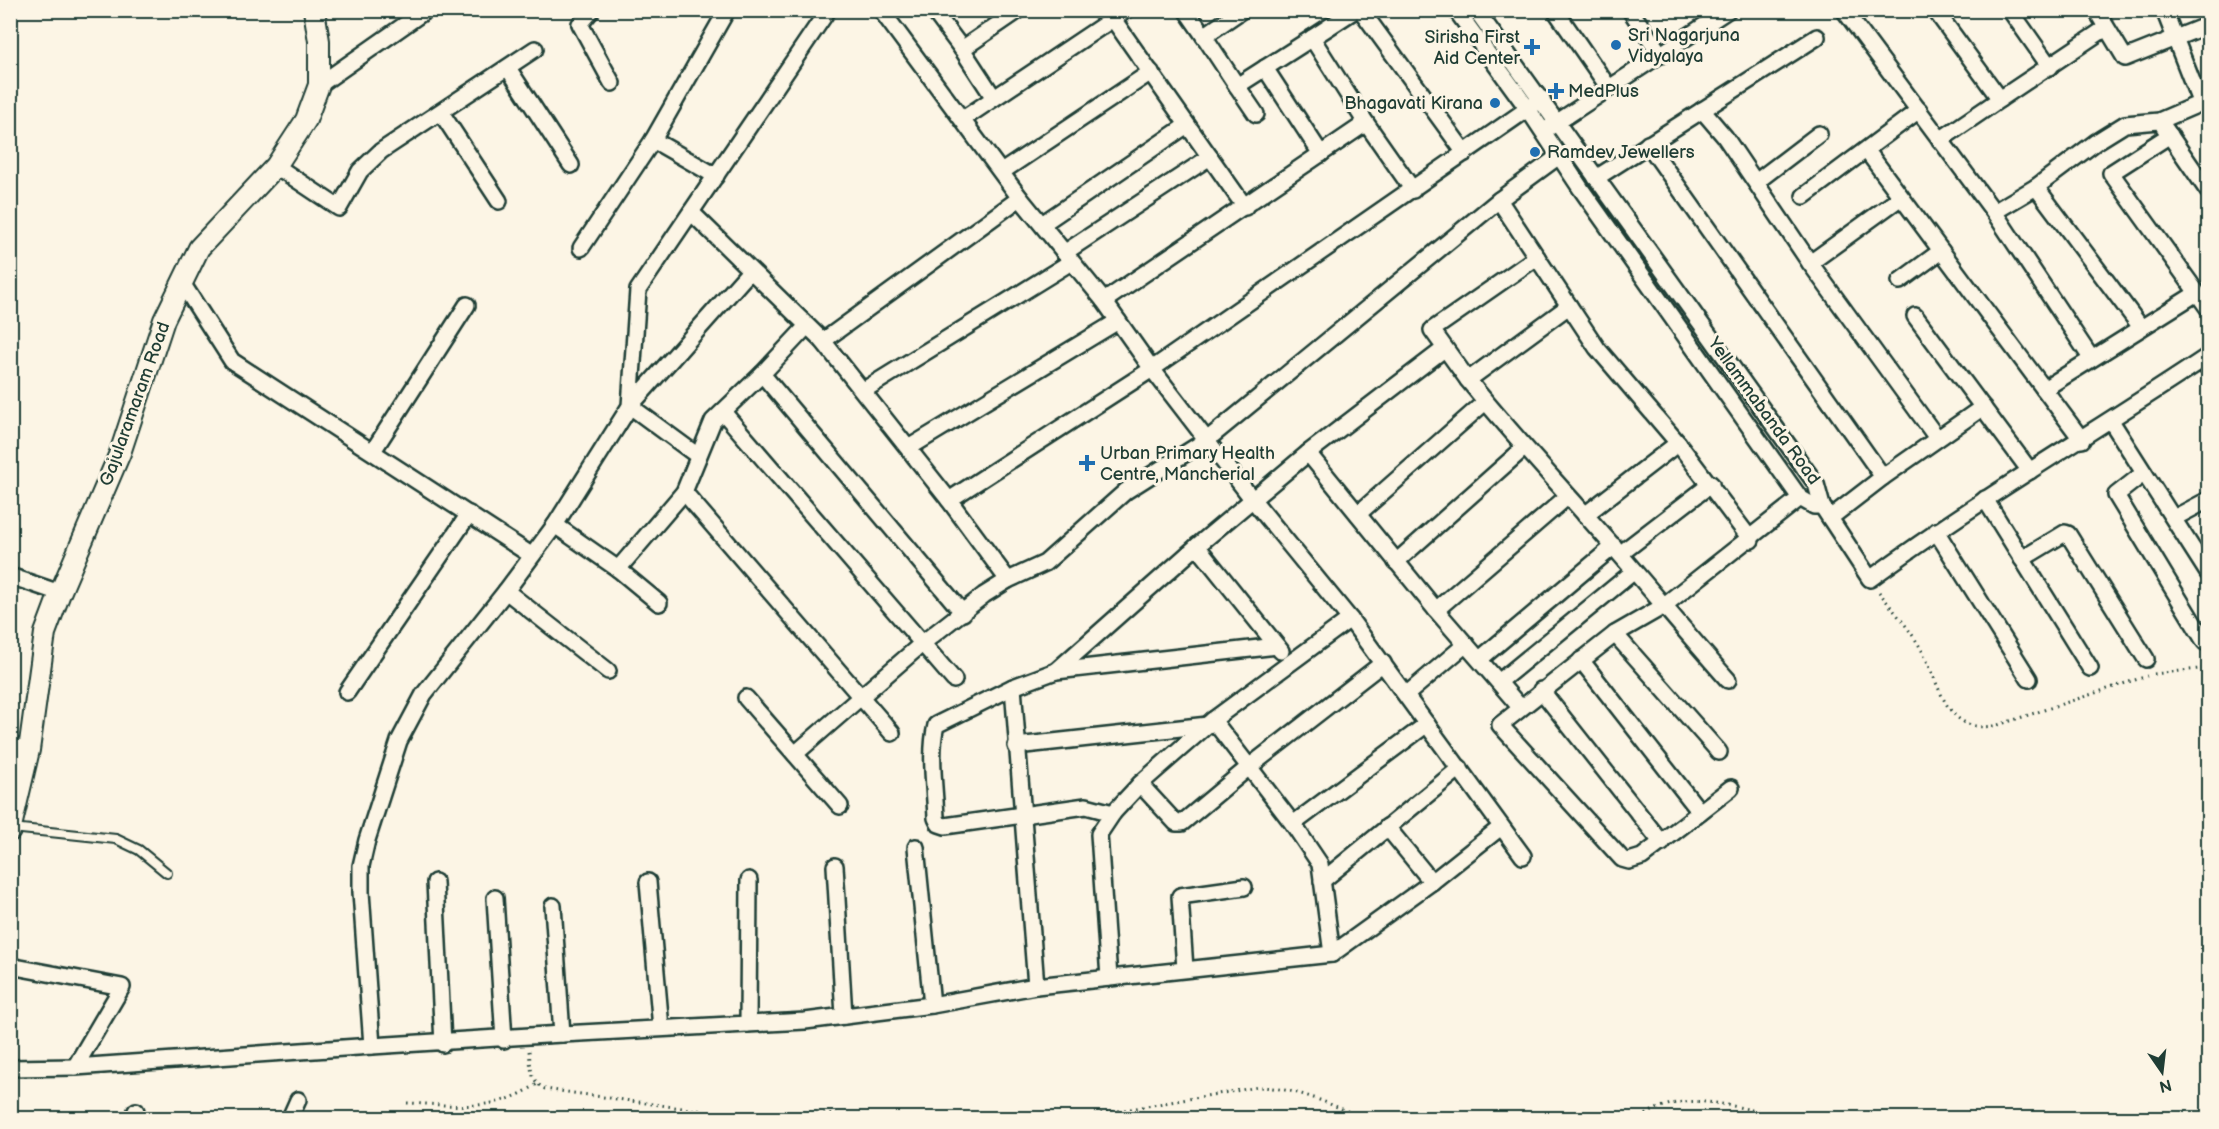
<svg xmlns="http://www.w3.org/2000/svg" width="2219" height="1129" viewBox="0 0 2219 1129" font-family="'Balsamiq Sans',sans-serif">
  <rect width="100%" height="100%" fill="#fcf5e5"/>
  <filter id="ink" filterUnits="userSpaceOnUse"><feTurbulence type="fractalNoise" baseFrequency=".0167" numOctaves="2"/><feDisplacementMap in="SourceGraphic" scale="12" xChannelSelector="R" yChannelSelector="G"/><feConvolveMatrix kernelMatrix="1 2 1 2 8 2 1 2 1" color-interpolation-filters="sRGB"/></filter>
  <g filter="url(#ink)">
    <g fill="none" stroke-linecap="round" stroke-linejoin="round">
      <defs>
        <polyline id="service" points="12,828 116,839 139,850 167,873"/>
        <g id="minor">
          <polyline points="592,10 580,24 612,83"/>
          <polyline points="881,10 1020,198 1104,301 1152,369 1542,99"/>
          <polyline points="933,10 962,49 1019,10"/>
          <polyline points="1186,10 1204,36 1242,10"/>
          <polyline points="1361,10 1465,153"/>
          <polyline points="1456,10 1528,109 1581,189 1800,498 1814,506 1822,506"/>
          <path d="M1476 10 1816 484 1822 506 1870 579C1979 499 2096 431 2208 356"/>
          <polyline points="1555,10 1609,88"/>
          <polyline points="1630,10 1661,55"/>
          <polyline points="1844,10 1994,212 2091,358"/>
          <polyline points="1935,10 2000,99 1940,140"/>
          <polyline points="2010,10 2050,67"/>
          <polyline points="2096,10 2125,58 2208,25"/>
          <polyline points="2164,10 2201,104"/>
          <polyline points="1113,19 1245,207"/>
          <polyline points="1204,36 1237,86 1312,38 1366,123 1413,190"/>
          <polyline points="1312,38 1355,10"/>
          <polyline points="962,49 994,98"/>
          <polyline points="508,68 571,165"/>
          <polyline points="1265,68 1321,154"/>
          <polyline points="319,85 426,10"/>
          <polyline points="1237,86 1256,114"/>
          <polyline points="2000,99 2106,28"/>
          <polyline points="1702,110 1725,137 1810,263 1937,438"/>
          <polyline points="442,114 499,201"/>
          <polyline points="963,119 1126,10"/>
          <polyline points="1550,127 1728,10"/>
          <polyline points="2164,127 2208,191"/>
          <polyline points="2170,135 2111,173 2208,308"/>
          <polyline points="653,140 727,10"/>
          <polyline points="1648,144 1883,477"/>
          <polyline points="1867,151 2082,440"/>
          <polyline points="276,166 339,208 360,171 381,151 535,49"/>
          <polyline points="1003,171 1151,72"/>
          <polyline points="1596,178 1817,37"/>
          <polyline points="1756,182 1819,134"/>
          <polyline points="2036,187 2140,326"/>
          <polyline points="1804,196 1919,110"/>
          <polyline points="1499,200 1597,348 1678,443 1751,540"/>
          <polyline points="691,212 823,341 949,500 1152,369 1253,500 1350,619 1523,856"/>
          <polyline points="1994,212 2036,187 2096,142 2125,124 2159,121 2208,100"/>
          <polyline points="1042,224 1187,125"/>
          <polyline points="581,248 653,140 716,176"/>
          <polyline points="1064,253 1210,157"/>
          <polyline points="1810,263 1900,198"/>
          <polyline points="1900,281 1941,251"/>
          <polyline points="182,283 232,361 531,555"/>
          <polyline points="1104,301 1366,123"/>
          <path d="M1569 306 1468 380C1514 437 1564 490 1612 545 1651 590 1689 636 1728 680"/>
          <polyline points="1915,316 2030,471"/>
          <polyline points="807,326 762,374 713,421 684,492 618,569 555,525 630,406 638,290 828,10"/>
          <polyline points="823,341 1020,198"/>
          <polyline points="762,374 963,613"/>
          <polyline points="1468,380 1432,330 1537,257"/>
          <polyline points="2044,389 2197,293"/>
          <polyline points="864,390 1071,262"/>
          <polyline points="723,412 954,680"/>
          <polyline points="2111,421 2208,573"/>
          <polyline points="910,447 1118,321"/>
          <polyline points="373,451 467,305"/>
          <polyline points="1308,453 1436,610 1520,707"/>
          <polyline points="698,456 630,406 750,271"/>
          <polyline points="2144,473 2116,495 2205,642"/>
          <polyline points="684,492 892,733"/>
          <polyline points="1985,499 2090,668"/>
          <polyline points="949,500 1008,580"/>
          <polyline points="1358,514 1485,402"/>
          <polyline points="1585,515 1678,443"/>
          <polyline points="1830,518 1883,477 1983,407"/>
          <polyline points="2174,518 2208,500"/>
          <polyline points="555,525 506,591 608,671"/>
          <polyline points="1936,531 2029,679"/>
          <polyline points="1197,546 1281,651"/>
          <polyline points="1620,554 1711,484"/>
          <polyline points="2022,559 2065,533 2068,534 2146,659"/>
          <polyline points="1396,562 1524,448"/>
          <polyline points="618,569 659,603"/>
          <polyline points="10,576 60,593"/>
          <polyline points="506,591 424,694 399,741 367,840 361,866 361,892 372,1046 562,1034"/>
          <polyline points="1436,610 1568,496"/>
          <polyline points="1615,634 1719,752"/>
          <polyline points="1480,659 1614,546"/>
          <polyline points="1581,660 1700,812"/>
          <polyline points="1056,671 1277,646"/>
          <polyline points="1500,681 1633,572"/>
          <polyline points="1013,687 1036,986 1332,954 1432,882 1501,827"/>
          <polyline points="1541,690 1662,843"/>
          <polyline points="347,692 469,514"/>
          <polyline points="1406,695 1466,644"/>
          <polyline points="746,698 840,806"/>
          <polyline points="1213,720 1140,784 1176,823 1182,823 1249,767 1383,663"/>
          <polyline points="10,745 29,750"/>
          <polyline points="1016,746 1208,725"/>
          <polyline points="795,754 924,642 984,595 1008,580 1045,563 1126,491 1208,439 1499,200 1559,156"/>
          <polyline points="1731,788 1642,857 1629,861 1622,859 1500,725 1615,634 1662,607 1800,498"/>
          <path d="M1113 813 1086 806 945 826 939 824 936 818C935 789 929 754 936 725L1013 687 1056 671 1197 546 1308 453 1444 349"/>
          <polyline points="1293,824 1427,724"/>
          <polyline points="1387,827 1432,882"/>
          <polyline points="916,847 932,1005"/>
          <polyline points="835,866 844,1016"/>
          <polyline points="1322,881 1460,768"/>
          <polyline points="435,882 443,1044"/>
          <polyline points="648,882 661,1028"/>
          <polyline points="495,898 504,1040"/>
          <polyline points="553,906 562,1034 805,1021 932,1005 1036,986"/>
          <polyline points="1332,954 1320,864 1293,824 1213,720 1350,619"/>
          <polyline points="10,966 122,987 75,1067 372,1046"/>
          <polyline points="1185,969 1180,896 1244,887"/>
          <polyline points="1109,978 1099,834 1113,813 1140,784"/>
          <polyline points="748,1024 749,880"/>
          <polyline points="10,1068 75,1067"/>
          <polyline points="133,1118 136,1111"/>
          <polyline points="290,1118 298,1100"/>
        </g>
        <polyline id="secondary" points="10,831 29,750 45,633 60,593 120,453 164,320 199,248 276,166 306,120 319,85 319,41 314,10"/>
      </defs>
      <use href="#service" stroke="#1f3d34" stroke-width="12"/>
      <use href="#minor" stroke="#1f3d34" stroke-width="20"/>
      <use href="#secondary" stroke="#1f3d34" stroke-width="24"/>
      <g stroke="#1f3d34" stroke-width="3" stroke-dasharray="1.5 4.5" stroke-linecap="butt">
        <path d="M1879 592C1893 610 1910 629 1921 649 1941 684 1944 737 1998 725L2147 676"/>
        <polyline points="2154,674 2208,668"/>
        <path d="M529 1051C531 1067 530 1081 545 1089L746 1117 808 1113 878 1118"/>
        <path d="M407 1103C455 1105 496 1113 537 1084"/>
        <path d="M1077 1118 1258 1087C1296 1088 1328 1103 1363 1118"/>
        <path d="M1641 1118C1688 1083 1746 1114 1798 1118"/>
      </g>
      <use href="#service" stroke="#fcf5e5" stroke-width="8"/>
      <use href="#minor" stroke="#fcf5e5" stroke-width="15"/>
      <use href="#secondary" stroke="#fcf5e5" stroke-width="20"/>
    </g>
  </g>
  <g fill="#1f6fb2" stroke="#fcf5e5" stroke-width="2">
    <circle cx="1616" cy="45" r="6"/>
    <path d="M1529 38h6v6h6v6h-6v6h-6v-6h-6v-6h6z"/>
    <path d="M1553 82h6v6h6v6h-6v6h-6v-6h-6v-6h6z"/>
    <circle cx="1495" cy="103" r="6"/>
    <circle cx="1535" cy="152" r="6"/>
    <path d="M1084 454h6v6h6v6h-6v6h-6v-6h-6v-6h6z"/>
  </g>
  <g text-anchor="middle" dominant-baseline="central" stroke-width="6" stroke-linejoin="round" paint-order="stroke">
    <g font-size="18" fill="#1f3d34" stroke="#fcf5e5" text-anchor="start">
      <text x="1628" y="35">Sri Nagarjuna<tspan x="1628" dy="21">Vidyalaya</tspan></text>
      <text x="1520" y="37" text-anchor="end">Sirisha First<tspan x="1520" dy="21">Aid Center</tspan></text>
      <text x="1568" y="91">MedPlus</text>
      <text x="1483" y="103" text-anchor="end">Bhagavati Kirana</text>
      <text x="1547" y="152">Ramdev Jewellers</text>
      <text x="1100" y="453">Urban Primary Health<tspan x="1100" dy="21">Centre, Mancherial</tspan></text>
    </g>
    <g font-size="18" fill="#1f3d34" stroke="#fcf5e5">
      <text transform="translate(135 404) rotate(-70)">Gajularamaram Road</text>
      <text transform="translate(1764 411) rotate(54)">Yellammabanda Road</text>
    </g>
  </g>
  <rect width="2219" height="1129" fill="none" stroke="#fcf5e5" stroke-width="36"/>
  <rect x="18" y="18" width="2183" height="1093" fill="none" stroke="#1f3d34" stroke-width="2" filter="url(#ink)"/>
  <g transform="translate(2162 1072) rotate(166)" stroke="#fcf5e5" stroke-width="4.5" paint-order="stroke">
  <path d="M0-4.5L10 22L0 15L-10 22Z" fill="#1f3d34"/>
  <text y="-9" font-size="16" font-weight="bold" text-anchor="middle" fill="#1f3d34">N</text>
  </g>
</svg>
